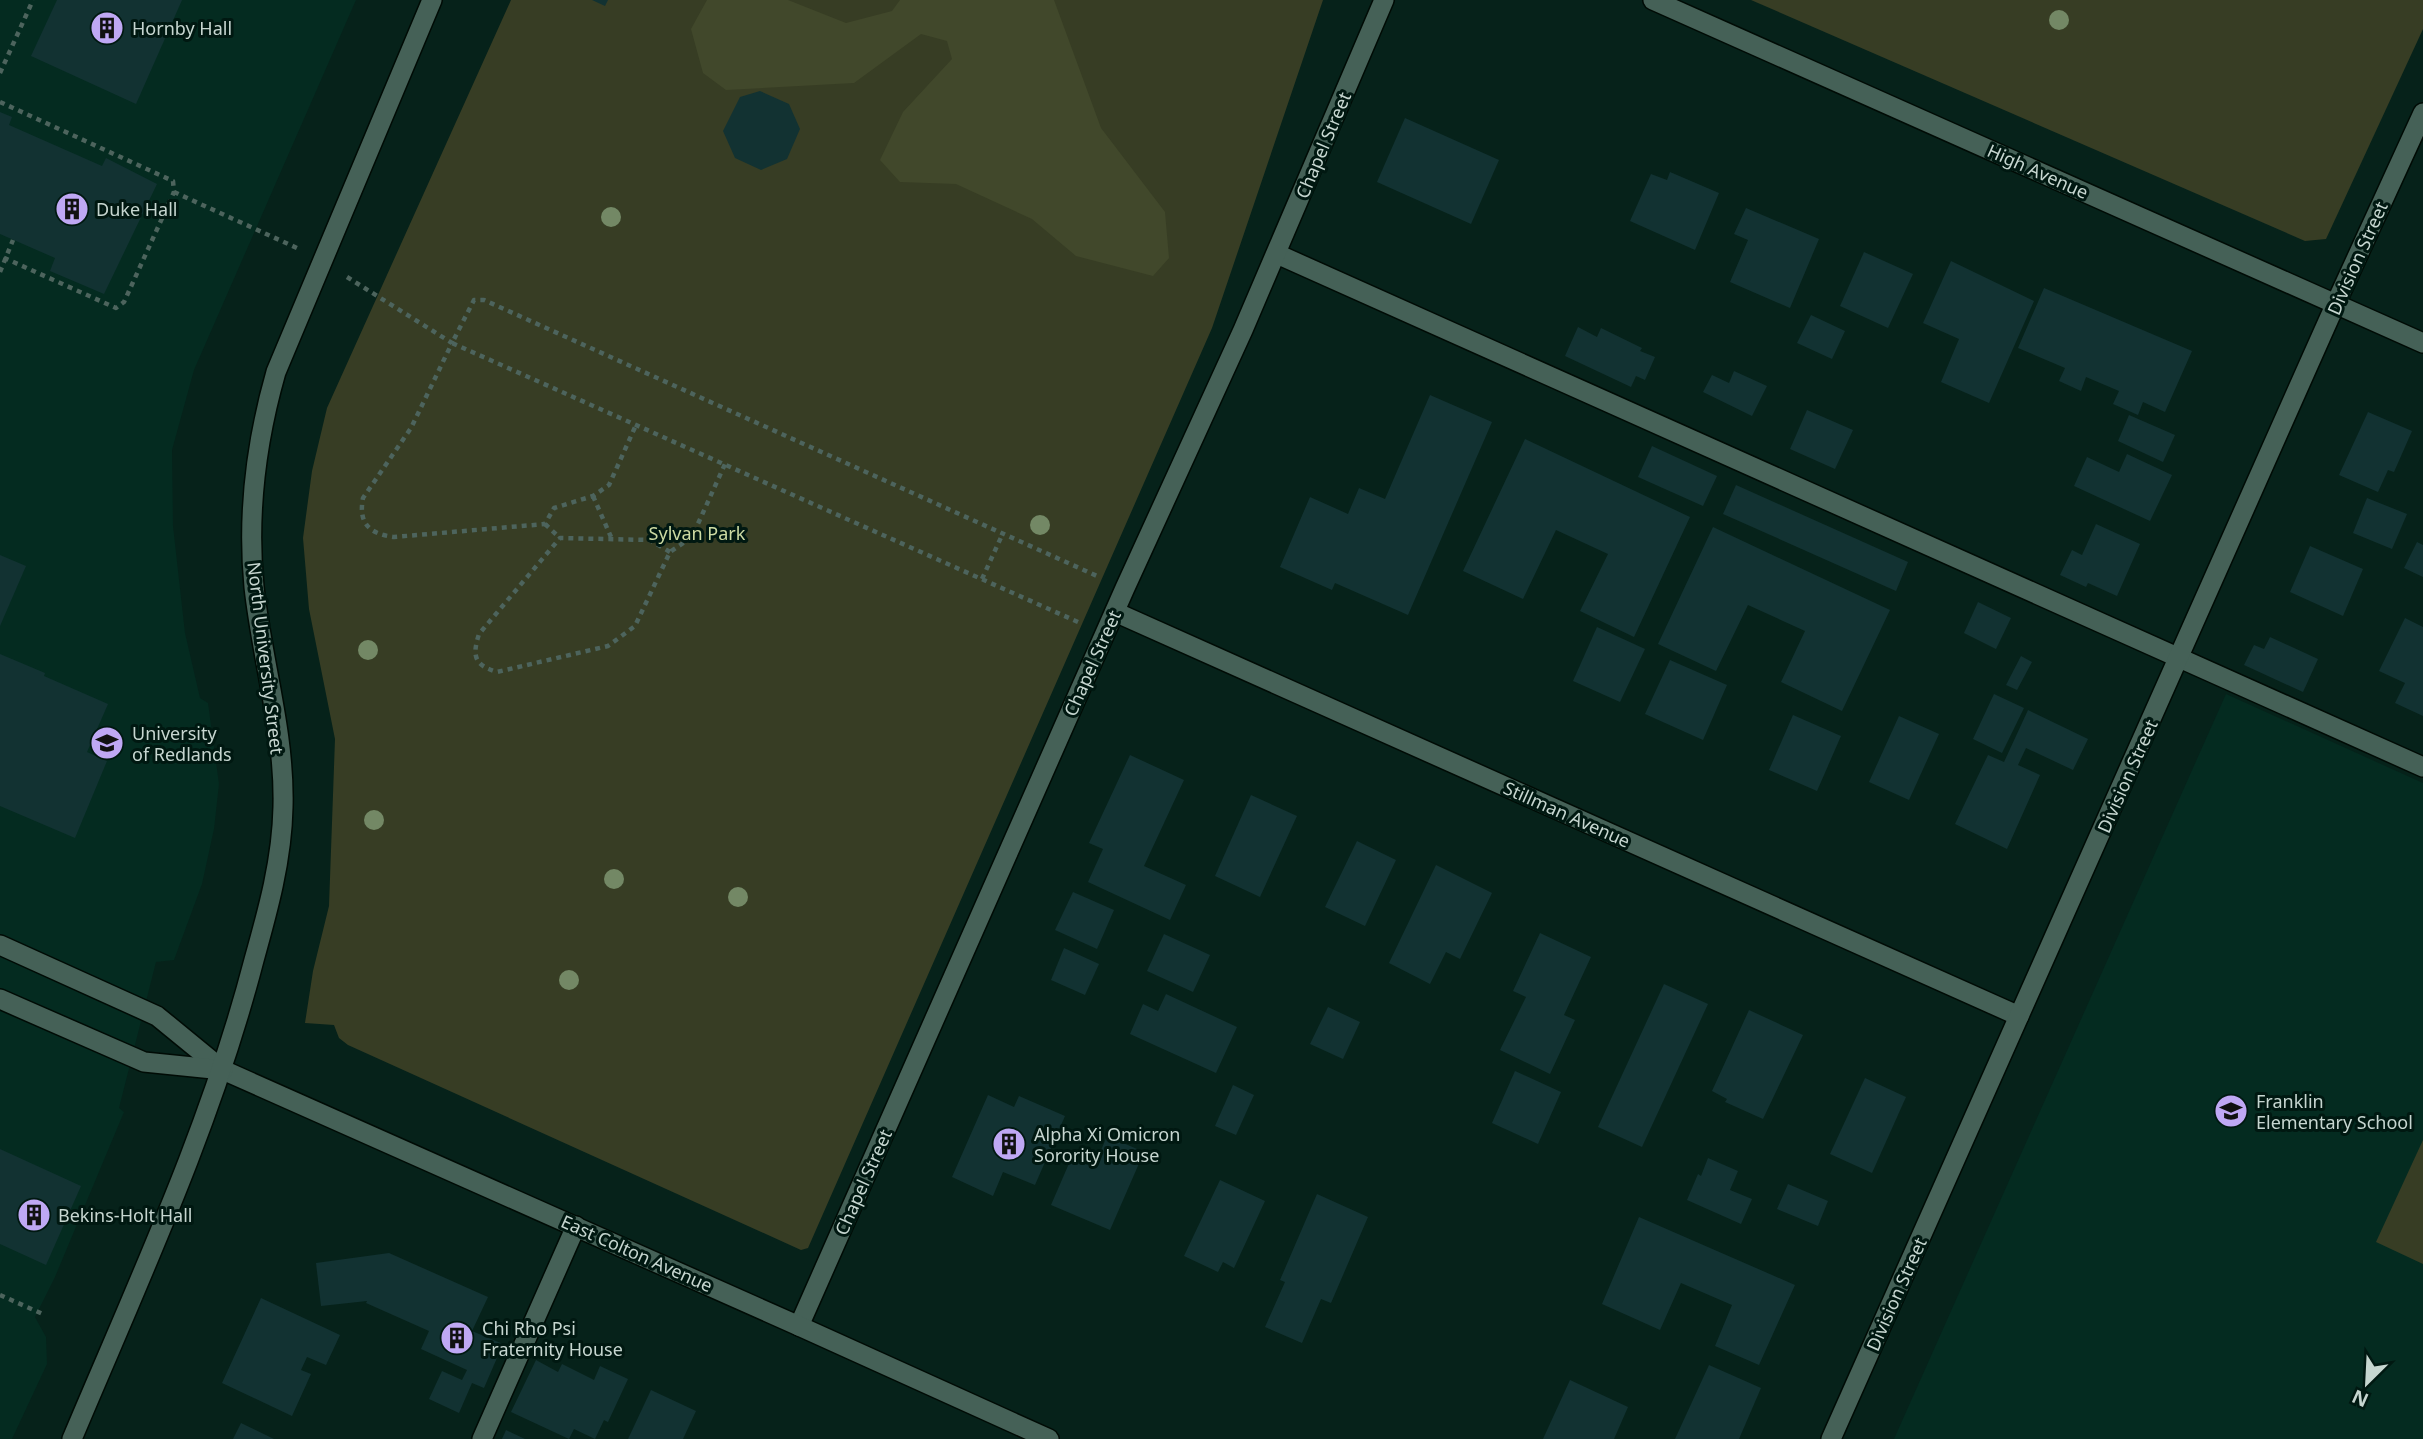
<svg xmlns="http://www.w3.org/2000/svg" width="2423" height="1439" viewBox="0 0 2423 1439" font-family="'Noto Sans',sans-serif">
  <rect width="100%" height="100%" fill="#06221a"/>
  <g fill="#042b20">
    <polygon points="0,0 356,0 194,370 172,450 173,526 185,633 200,698 208,703 219,784 214,829 202,884 174,960 156,962 119,1108 124,1112 55,1277 35,1317 46,1337 47,1364 12,1439 0,1439"/>
    <polygon points="2226,694 2423,783 2423,1439 1894,1439"/>
  </g>
  <g fill="#373d24">
    <polygon points="511,0 1323,0 1212,328 808,1248 801,1250 348,1045 339,1038 334,1025 305,1023 313,971 329,906 335,739 309,609 303,538 312,471 327,408"/>
    <polygon points="1751,0 2423,0 2423,29 2326,239 2305,241"/>
    <polygon points="2423,1140 2423,1264 2376,1242"/>
  </g>
  <polygon fill="#41482b" points="707,0 788,0 846,23 892,11 900,0 1054,0 1101,128 1165,212 1169,258 1153,276 1076,256 1032,219 956,184 900,182 880,160 903,112 952,59 947,41 921,34 854,83 726,90 703,73 691,29"/>
  <g fill="#123232">
    <polygon points="57,0 182,0 136,104 31,56"/>
    <polygon points="592,0 608,0 605,6"/>
    <polygon points="760,91 789,104 800,129 787,159 761,170 735,158 723,131 740,97"/>
    <polygon points="0,112 12,117 9,125 102,166 106,158 157,184 104,294 50,271 55,258 0,234"/>
    <polygon points="1405,118 1499,160 1471,224 1377,182"/>
    <polygon points="1670,172 1719,193 1695,250 1630,221 1651,174 1667,180"/>
    <polygon points="1746,208 1819,239 1790,308 1730,282 1748,240 1734,234"/>
    <polygon points="1864,252 1913,274 1888,328 1840,306"/>
    <polygon points="1951,261 2034,301 1989,403 1941,382 1959,339 1923,323"/>
    <polygon points="2044,288 2192,351 2165,412 2143,402 2138,415 2113,404 2119,391 2086,377 2081,391 2059,381 2065,368 2018,348"/>
    <polygon points="1811,315 1845,331 1832,359 1797,343"/>
    <polygon points="1578,327 1597,337 1601,328 1642,348 1640,351 1655,357 1645,380 1636,376 1631,387 1565,356"/>
    <polygon points="1734,371 1767,386 1752,416 1703,392 1712,375 1729,383"/>
    <polygon points="1430,395 1492,422 1408,615 1335,583 1332,590 1280,567 1310,497 1348,514 1359,488 1385,499"/>
    <polygon points="1807,410 1853,430 1835,469 1790,449"/>
    <polygon points="2368,412 2412,431 2394,472 2388,470 2378,492 2339,475"/>
    <polygon points="2129,415 2175,435 2163,462 2118,441"/>
    <polygon points="1525,439 1690,517 1634,637 1580,611 1608,554 1556,530 1523,599 1463,571"/>
    <polygon points="1652,446 1717,476 1703,506 1638,477"/>
    <polygon points="2127,454 2172,475 2150,521 2074,486 2087,457 2119,472"/>
    <polygon points="1736,485 1908,562 1896,591 1723,514"/>
    <polygon points="2367,498 2407,514 2392,549 2353,533"/>
    <polygon points="2096,524 2140,544 2117,596 2088,583 2086,587 2060,575 2072,550 2082,555"/>
    <polygon points="1713,527 1890,610 1842,711 1781,682 1805,631 1748,605 1716,671 1658,644"/>
    <polygon points="2417,542 2423,545 2423,577 2404,568"/>
    <polygon points="2310,546 2363,569 2343,616 2290,592"/>
    <polygon points="0,555 26,566 0,626"/>
    <polygon points="1978,602 2011,618 1996,649 1964,633"/>
    <polygon points="2405,618 2423,627 2423,716 2395,703 2405,683 2379,671"/>
    <polygon points="1597,627 1645,649 1620,702 1573,681"/>
    <polygon points="2270,637 2318,659 2303,692 2244,665 2254,645 2264,649"/>
    <polygon points="0,654 45,673 44,676 108,704 87,752 107,761 75,838 0,806"/>
    <polygon points="2021,656 2032,662 2017,690 2006,685"/>
    <polygon points="1670,660 1727,685 1703,740 1645,714"/>
    <polygon points="1994,694 2024,708 2002,753 1973,739"/>
    <polygon points="2028,710 2088,739 2073,770 2026,748 2018,765 2040,775 2007,849 1955,824 1988,755 2004,762"/>
    <polygon points="1793,715 1841,736 1817,791 1769,770"/>
    <polygon points="1899,716 1939,734 1909,800 1869,782"/>
    <polygon points="1130,755 1184,780 1144,866 1186,885 1170,920 1088,882 1103,849 1089,843"/>
    <polygon points="1251,795 1297,816 1260,897 1215,876"/>
    <polygon points="1357,841 1396,860 1365,926 1325,907"/>
    <polygon points="1436,865 1492,893 1460,959 1446,952 1430,984 1389,963"/>
    <polygon points="1073,892 1114,910 1097,949 1055,930"/>
    <polygon points="1540,933 1591,957 1564,1015 1575,1020 1550,1074 1500,1050 1526,997 1513,991"/>
    <polygon points="1164,934 1210,955 1193,992 1147,971"/>
    <polygon points="1064,948 1099,964 1085,995 1051,980"/>
    <polygon points="1664,984 1708,1004 1642,1147 1598,1127"/>
    <polygon points="1166,994 1237,1027 1216,1073 1130,1034 1143,1004 1158,1011"/>
    <polygon points="1328,1007 1360,1022 1343,1059 1310,1044"/>
    <polygon points="1749,1010 1803,1035 1763,1119 1725,1102 1727,1099 1712,1091"/>
    <polygon points="1515,1071 1561,1092 1538,1144 1492,1123"/>
    <polygon points="1865,1078 1906,1097 1872,1173 1830,1154"/>
    <polygon points="1233,1085 1254,1095 1236,1135 1215,1126"/>
    <polygon points="988,1095 1014,1107 1019,1096 1065,1116 1035,1185 1003,1172 993,1196 952,1177"/>
    <polygon points="1107,1136 1144,1152 1110,1230 1051,1205 1074,1152 1096,1162"/>
    <polygon points="0,1149 81,1186 46,1265 0,1244"/>
    <polygon points="1708,1158 1738,1171 1730,1190 1752,1199 1741,1224 1687,1200 1698,1174 1701,1176"/>
    <polygon points="1220,1180 1265,1201 1234,1268 1223,1262 1218,1272 1184,1256"/>
    <polygon points="1788,1184 1828,1201 1818,1226 1777,1209"/>
    <polygon points="1317,1194 1368,1217 1331,1303 1321,1299 1302,1343 1265,1327 1285,1282 1280,1280"/>
    <polygon points="1639,1217 1795,1285 1759,1365 1715,1346 1732,1305 1681,1283 1660,1330 1602,1304"/>
    <polygon points="389,1253 488,1297 472,1331 503,1344 484,1388 472,1383 459,1413 429,1399 442,1371 462,1380 467,1370 421,1349 429,1331 366,1303 367,1301 321,1306 316,1263"/>
    <polygon points="261,1298 340,1335 326,1365 307,1357 301,1370 311,1374 292,1416 222,1383"/>
    <polygon points="536,1360 558,1372 562,1364 594,1380 600,1366 628,1379 608,1422 604,1420 595,1439 574,1429 569,1439 511,1412"/>
    <polygon points="1709,1365 1761,1388 1739,1439 1675,1439"/>
    <polygon points="1570,1380 1628,1407 1614,1439 1543,1439"/>
    <polygon points="651,1390 696,1411 683,1439 628,1439"/>
    <polygon points="241,1423 274,1439 233,1439"/>
    <polygon points="506,1430 525,1439 502,1439"/>
  </g>
  <g fill="none" stroke-linecap="round" stroke-linejoin="round">
    <defs>
      <g id="service">
        <polyline points="1277,254 2423,767"/>
        <polyline points="482,1439 576,1226"/>
      </g>
      <g id="minor">
        <polyline points="1653,0 2423,343"/>
        <polyline points="1115,612 2019,1016"/>
        <polyline points="799,1326 1125,588 1243,330 1384,0"/>
        <polyline points="1831,1439 2336,303 2423,113"/>
      </g>
      <g id="tertiary">
        <polyline points="0,945 157,1016 223,1070 799,1326 1049,1439"/>
        <polyline points="0,999 144,1062 223,1070"/>
        <path d="M72 1439C138 1282 211 1126 254 960 268 910 282 860 283 807 285 732 262 661 254 587 247 514 256 442 276 372L432 0"/>
      </g>
    </defs>
    <use href="#service" stroke="#000b05" stroke-width="22"/>
    <use href="#minor" stroke="#000b05" stroke-width="22"/>
    <use href="#tertiary" stroke="#000b05" stroke-width="22"/>
    <g stroke="#4d645d" stroke-width="4.5" stroke-dasharray="5 5" stroke-linecap="butt">
      <polyline points="0,73 33,0"/>
      <polyline points="0,102 173,181 174,192 124,302 116,308 0,256"/>
      <polyline points="174,192 297,248"/>
      <polyline points="0,272 13,240"/>
      <path d="M347 277 452 343 411 428 363 498C358 524 370 534 394 537L545 524 554 508 593 496 609 485 636 425"/>
      <polyline points="593,496 611,537"/>
      <polyline points="545,524 560,538"/>
      <path d="M670 552 650 540 560 538 479 634C472 656 474 665 497 672L608 646 635 626 670 552 692 537 725 464"/>
      <polyline points="982,579 1003,533"/>
      <polyline points="1078,622 452,343 474,300 484,300 1097,576"/>
      <polyline points="0,1295 45,1315"/>
    </g>
    <use href="#service" stroke="#456157" stroke-width="19"/>
    <use href="#minor" stroke="#456157" stroke-width="19"/>
    <use href="#tertiary" stroke="#456157" stroke-width="19"/>
  </g>
  <g fill="#738865">
    <circle cx="2059" cy="20" r="10"/>
    <circle cx="611" cy="217" r="10"/>
    <circle cx="1040" cy="525" r="10"/>
    <circle cx="368" cy="650" r="10"/>
    <circle cx="374" cy="820" r="10"/>
    <circle cx="614" cy="879" r="10"/>
    <circle cx="738" cy="897" r="10"/>
    <circle cx="569" cy="980" r="10"/>
  </g>
  <defs>
    <symbol id="building-disc" viewBox="-11 -11 22 22"><circle r="9.5" fill="#bfa8f4" stroke="#001811"/><path d="M-4-6H4V6H1V3H-1V6H-4ZM-2.5-4.3h1.7v1.8h-1.7ZM.8-4.3h1.7v1.8H.8ZM-2.5-1h1.7V.8h-1.7ZM.8-1h1.7V.8H.8Z" fill="#111"/></symbol>
    <symbol id="university-disc" viewBox="-11 -11 22 22"><circle r="9.5" fill="#bfa8f4" stroke="#001811"/><path d="M0-5L7-2L0 1L-7-2ZM-4 1L0 2.5L4 1V4Q0 6-4 4Z" fill="#111"/></symbol>
    <symbol id="school-disc" viewBox="-11 -11 22 22"><circle r="9.5" fill="#bfa8f4" stroke="#001811"/><path d="M0-5L7-2L0 1L-7-2ZM-4 1L0 2.5L4 1V4Q0 6-4 4Z" fill="#111"/></symbol>
  </defs>
  <g fill-rule="evenodd">
    <use href="#building-disc" x="88" y="9" width="38" height="38"/>
    <use href="#building-disc" x="53" y="190" width="38" height="38"/>
    <use href="#university-disc" x="88" y="724" width="38" height="38"/>
    <use href="#school-disc" x="2212" y="1092" width="38" height="38"/>
    <use href="#building-disc" x="990" y="1125" width="38" height="38"/>
    <use href="#building-disc" x="15" y="1196" width="38" height="38"/>
    <use href="#building-disc" x="438" y="1319" width="38" height="38"/>
  </g>
  <g text-anchor="middle" dominant-baseline="central" stroke-width="6" stroke-linejoin="round" paint-order="stroke">
    <g font-size="18" fill="#c6d6d0" stroke="#001811" text-anchor="start">
      <text x="132" y="28">Hornby Hall</text>
      <text x="96" y="209">Duke Hall</text>
      <text x="132" y="733">University<tspan x="132" dy="21">of Redlands</tspan></text>
      <text x="2256" y="1101">Franklin<tspan x="2256" dy="21">Elementary School</tspan></text>
      <text x="1034" y="1134">Alpha Xi Omicron<tspan x="1034" dy="21">Sorority House</tspan></text>
      <text x="58" y="1215">Bekins-Holt Hall</text>
      <text x="482" y="1328">Chi Rho Psi<tspan x="482" dy="21">Fraternity House</tspan></text>
    </g>
    <g font-size="18" fill="#c6d6d0" stroke="#001811">
      <text transform="translate(1323 145) rotate(-67)">Chapel Street</text>
      <text transform="translate(2038 171) rotate(24)">High Avenue</text>
      <text transform="translate(2357 258) rotate(-66)">Division Street</text>
      <text transform="translate(266 658) rotate(83)">North University Street</text>
      <text transform="translate(1092 663) rotate(-66)">Chapel Street</text>
      <text transform="translate(2127 776) rotate(-66)">Division Street</text>
      <text transform="translate(1567 814) rotate(24)">Stillman Avenue</text>
      <text transform="translate(863 1182) rotate(-66)">Chapel Street</text>
      <text transform="translate(637 1253) rotate(24)">East Colton Avenue</text>
      <text transform="translate(1896 1294) rotate(-66)">Division Street</text>
    </g>
    <g font-size="18" fill="#cddba3" stroke="#001811">
      <text x="697" y="533">Sylvan Park</text>
    </g>
  </g>
  <g transform="translate(2367 1383) rotate(204)" stroke="#001811" stroke-width="5" paint-order="stroke">
  <path d="M0-5L12 26L0 18L-12 26Z" fill="#c6d6d0"/>
  <text y="-10" font-size="19" font-weight="bold" text-anchor="middle" fill="#c6d6d0">N</text>
  </g>
</svg>
